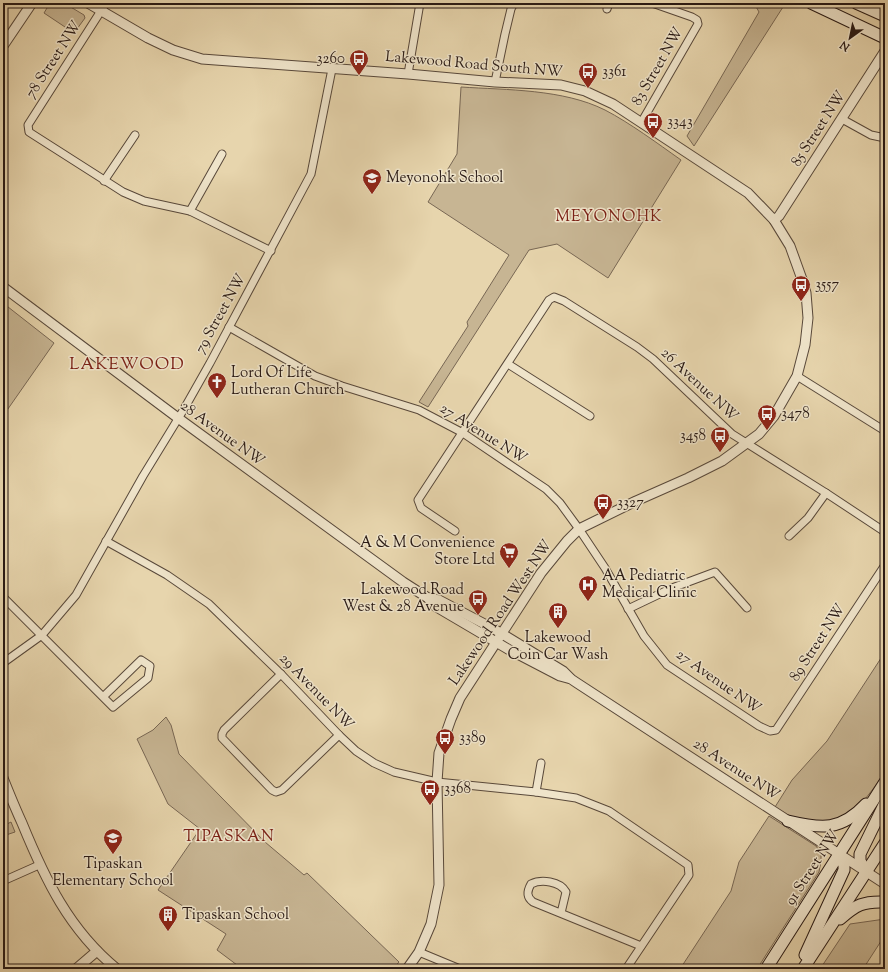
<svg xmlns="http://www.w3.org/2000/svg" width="888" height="972" viewBox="0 0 888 972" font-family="'Sorts Mill Goudy',serif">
  <rect width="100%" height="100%" fill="#e7d5ad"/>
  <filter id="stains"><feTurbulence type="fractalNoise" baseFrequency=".005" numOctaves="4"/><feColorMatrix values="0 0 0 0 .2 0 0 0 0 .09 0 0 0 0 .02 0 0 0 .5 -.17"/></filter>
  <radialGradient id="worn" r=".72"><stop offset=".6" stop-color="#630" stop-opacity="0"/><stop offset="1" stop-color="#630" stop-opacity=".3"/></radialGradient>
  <g fill="#c7b593" stroke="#786754">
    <polygon points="50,3 64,3 84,15 85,18 74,33 44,13"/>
    <polygon points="754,3 773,3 783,7 694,146 687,136 759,12"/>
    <path d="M461 87C507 90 563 89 605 110 630 123 657 143 681 160L608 278 557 244 529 250 428 407 419 402 468 326 467 322 509 255 428 202 457 154Z"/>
    <polygon points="3,303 54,343 3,416"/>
    <polygon points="885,652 885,772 873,789 862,803 852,812 828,823 795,819 775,807 792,780 827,741"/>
    <polygon points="166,717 171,725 179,754 265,842 304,875 307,873 399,962 393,969 234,969 237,965 217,950 226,934 158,890 200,829 168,804 137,739 153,730"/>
    <polygon points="769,816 816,846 821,853 821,861 819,872 757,969 680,969 731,891 739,862"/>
    <polygon points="11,822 15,832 3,836 3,826"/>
    <polygon points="885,919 885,935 863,969 820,969 850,924"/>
  </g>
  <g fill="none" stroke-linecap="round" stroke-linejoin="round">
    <defs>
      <g id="minor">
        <polyline points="106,3 28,125 29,132 123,192 144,201 190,211 271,251"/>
        <polyline points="607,9 609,3"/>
        <polyline points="408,74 420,3"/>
        <polyline points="495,82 505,34 511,9 514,3"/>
        <polyline points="842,119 871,135 885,138"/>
        <polyline points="641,123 698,24 697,20 692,17 652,3"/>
        <polyline points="104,181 135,135"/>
        <polyline points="190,211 222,154"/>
        <polyline points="229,327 315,376 342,386 419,410 463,433 546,489 560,503 579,529 605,568 644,636 667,665 759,726 770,731 776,730 885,565"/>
        <polyline points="508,364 590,416"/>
        <polyline points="797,376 885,431"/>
        <polyline points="455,531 421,508 418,500 549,300 554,297 564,301 637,347 653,359 732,434 826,493 885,532"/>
        <polyline points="789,536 808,518 826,493"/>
        <polyline points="106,541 167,575 209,604 281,674 339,735 356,751 374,763 394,772 437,782 536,792 576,798 609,811 688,865 689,875 626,969"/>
        <polyline points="3,597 113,707 148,678 150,666 141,660 103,697"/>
        <polyline points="628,609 672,588 715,572 747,608"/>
        <polyline points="3,663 42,635 76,595 143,476 184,409 210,363 311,174 332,69"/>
        <polyline points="281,674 224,730 222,734 222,738 272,790 276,792 282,790 339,735"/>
        <polyline points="536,792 541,763"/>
        <polyline points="3,881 39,865"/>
        <path d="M561 913 566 892C560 881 541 879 531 884 527 891 526 897 533 902L641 946"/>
        <polyline points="419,952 460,969"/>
      </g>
      <g id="tertiary">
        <polyline points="88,3 148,38 173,50 202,59 408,74 495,82 561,85 585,91 613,104 748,193 774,220 790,246 803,282 806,293 808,318 805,345 797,376 774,416 759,434 722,461 688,478 636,501 579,529 567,541 541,573 460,698 451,719 439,753 437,782 439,885 431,924 419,952 407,969"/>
        <polyline points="3,46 32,3"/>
        <polyline points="774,220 779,216 885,51"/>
        <polyline points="3,287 178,418 403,582 428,598 435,606 508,649 560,676 571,679 577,683 885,884"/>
        <polyline points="428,598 439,600 494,629 563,671 570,678"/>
        <path d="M3 778C9 793 15 808 22 823 45 879 69 930 117 969"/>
        <polyline points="76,969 97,951"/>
      </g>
      <g id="secondary">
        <polyline points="811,3 885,38"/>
        <polyline points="856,3 885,16"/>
        <path d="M788 821C822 829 841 831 866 804"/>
        <polyline points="866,872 860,861 860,854 885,803"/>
        <path d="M840 919C856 905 863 901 885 902"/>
        <polyline points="805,955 844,870 844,865 839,854"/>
        <polyline points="766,969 885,782"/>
        <polyline points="803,969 885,843"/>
      </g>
    </defs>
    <use href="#minor" stroke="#58483a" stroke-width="9"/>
    <use href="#tertiary" stroke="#58483a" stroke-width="11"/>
    <use href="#secondary" stroke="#281914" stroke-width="13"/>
    <use href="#minor" stroke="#efe4ca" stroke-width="7"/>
    <use href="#tertiary" stroke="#efe4ca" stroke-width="9"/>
    <use href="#secondary" stroke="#efe4ca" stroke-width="11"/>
  </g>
  <defs>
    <symbol id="bus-pin" viewBox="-11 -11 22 30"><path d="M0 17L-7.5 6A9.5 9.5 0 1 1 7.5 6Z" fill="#8f2418" stroke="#efe4ca"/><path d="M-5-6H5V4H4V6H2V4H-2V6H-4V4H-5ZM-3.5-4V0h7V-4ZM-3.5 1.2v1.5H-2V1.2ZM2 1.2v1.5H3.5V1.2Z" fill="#fff"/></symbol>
    <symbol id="school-pin" viewBox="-11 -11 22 30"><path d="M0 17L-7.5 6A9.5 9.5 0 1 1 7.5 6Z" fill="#8f2418" stroke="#efe4ca"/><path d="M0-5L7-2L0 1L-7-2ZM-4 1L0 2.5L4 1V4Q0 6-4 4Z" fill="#fff"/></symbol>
    <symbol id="church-pin" viewBox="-11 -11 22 30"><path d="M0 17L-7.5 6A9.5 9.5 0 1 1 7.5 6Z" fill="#8f2418" stroke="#efe4ca"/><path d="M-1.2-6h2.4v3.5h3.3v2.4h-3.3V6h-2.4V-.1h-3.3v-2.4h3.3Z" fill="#fff"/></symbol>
    <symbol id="supermarket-pin" viewBox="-11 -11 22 30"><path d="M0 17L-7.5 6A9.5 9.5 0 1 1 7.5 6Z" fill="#8f2418" stroke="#efe4ca"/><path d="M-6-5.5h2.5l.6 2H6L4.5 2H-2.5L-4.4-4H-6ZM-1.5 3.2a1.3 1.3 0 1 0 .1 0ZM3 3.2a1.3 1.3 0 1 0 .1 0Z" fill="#fff"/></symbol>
    <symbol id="hospital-pin" viewBox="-11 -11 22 30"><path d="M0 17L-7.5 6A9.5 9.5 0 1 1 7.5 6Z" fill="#8f2418" stroke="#efe4ca"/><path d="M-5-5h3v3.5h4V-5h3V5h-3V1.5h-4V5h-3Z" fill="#fff"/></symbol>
    <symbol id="building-pin" viewBox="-11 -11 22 30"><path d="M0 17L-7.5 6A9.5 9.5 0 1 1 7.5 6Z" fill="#8f2418" stroke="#efe4ca"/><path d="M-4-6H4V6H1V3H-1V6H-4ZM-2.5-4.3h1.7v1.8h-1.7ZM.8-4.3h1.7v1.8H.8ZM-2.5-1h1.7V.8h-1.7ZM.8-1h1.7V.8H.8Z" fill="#fff"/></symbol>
  </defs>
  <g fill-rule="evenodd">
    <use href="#bus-pin" x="348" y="48" width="22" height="30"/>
    <use href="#bus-pin" x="577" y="61" width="22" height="30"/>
    <use href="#bus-pin" x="642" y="111" width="22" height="30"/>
    <use href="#school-pin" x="361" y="167" width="22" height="30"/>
    <use href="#bus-pin" x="790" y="274" width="22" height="30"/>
    <use href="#church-pin" x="206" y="371" width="22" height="30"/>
    <use href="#bus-pin" x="756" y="403" width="22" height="30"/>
    <use href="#bus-pin" x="709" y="425" width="22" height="30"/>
    <use href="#bus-pin" x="592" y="492" width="22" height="30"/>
    <use href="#supermarket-pin" x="498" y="541" width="22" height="30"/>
    <use href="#hospital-pin" x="577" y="574" width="22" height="30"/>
    <use href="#bus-pin" x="467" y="588" width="22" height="30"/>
    <use href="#building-pin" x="547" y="601" width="22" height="30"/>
    <use href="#bus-pin" x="434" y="727" width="22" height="30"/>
    <use href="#bus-pin" x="419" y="778" width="22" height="30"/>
    <use href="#school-pin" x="102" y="827" width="22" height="30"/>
    <use href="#building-pin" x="157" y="904" width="22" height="30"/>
  </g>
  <g text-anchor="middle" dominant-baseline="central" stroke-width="3" stroke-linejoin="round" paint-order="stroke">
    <g font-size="15" fill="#281914" stroke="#efe4ca" text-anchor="start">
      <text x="345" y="59" text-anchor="end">3260</text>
      <text x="602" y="72">3361</text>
      <text x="667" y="122">3343</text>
      <text x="386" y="178">Meyonohk School</text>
      <text x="815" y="285">3557</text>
      <text x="231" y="373">Lord Of Life<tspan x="231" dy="17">Lutheran Church</tspan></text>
      <text x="781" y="414">3478</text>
      <text x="706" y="436" text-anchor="end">3458</text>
      <text x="617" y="503">3327</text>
      <text x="495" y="543" text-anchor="end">A &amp; M Convenience<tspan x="495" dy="17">Store Ltd</tspan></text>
      <text x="602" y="576">AA Pediatric<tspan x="602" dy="17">Medical Clinic</tspan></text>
      <text x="464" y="590" text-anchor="end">Lakewood Road<tspan x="464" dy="17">West &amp; 28 Avenue</tspan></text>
      <text x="558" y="638" text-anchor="middle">Lakewood<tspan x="558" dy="17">Coin Car Wash</tspan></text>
      <text x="459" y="738">3389</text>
      <text x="444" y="789">3368</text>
      <text x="113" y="864" text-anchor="middle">Tipaskan<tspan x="113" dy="17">Elementary School</tspan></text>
      <text x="182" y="915">Tipaskan School</text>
    </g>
    <g font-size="15" fill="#281914" stroke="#efe4ca">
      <text transform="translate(54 60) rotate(-57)">78 Street NW</text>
      <text transform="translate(474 65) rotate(5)">Lakewood Road South NW</text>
      <text transform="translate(658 67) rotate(-60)">83 Street NW</text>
      <text transform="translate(819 129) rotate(-57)">85 Street NW</text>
      <text transform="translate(221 314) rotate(-61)">79 Street NW</text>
      <text transform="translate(699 385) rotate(43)">26 Avenue NW</text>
      <text transform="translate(222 434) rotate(36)">28 Avenue NW</text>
      <text transform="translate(483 434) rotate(32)">27 Avenue NW</text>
      <text transform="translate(501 613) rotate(-56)">Lakewood Road West NW</text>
      <text transform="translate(818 643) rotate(-57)">89 Street NW</text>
      <text transform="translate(718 682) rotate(35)">27 Avenue NW</text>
      <text transform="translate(316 692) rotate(46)">29 Avenue NW</text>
      <text transform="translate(736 770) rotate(33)">28 Avenue NW</text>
      <text transform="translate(813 868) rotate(-57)">91 Street NW</text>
    </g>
    <g font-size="16" letter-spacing="1" fill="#7a1f14" stroke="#efe4ca">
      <text x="609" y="217">MEYONOHK</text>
      <text x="229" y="837">TIPASKAN</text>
    </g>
    <g font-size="17" letter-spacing="1" fill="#7a1f14" stroke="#efe4ca">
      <text x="127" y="365">LAKEWOOD</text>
    </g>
  </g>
  <rect width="888" height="972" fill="none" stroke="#e7d5ad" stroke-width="16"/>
  <rect x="4" y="4" width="880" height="964" fill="none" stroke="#281914" stroke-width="2"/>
  <rect x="8" y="8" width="872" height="956" fill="none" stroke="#281914"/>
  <g transform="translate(850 38) rotate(213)" stroke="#efe4ca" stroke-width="3" paint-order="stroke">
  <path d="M0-3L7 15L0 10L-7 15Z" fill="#281914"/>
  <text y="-6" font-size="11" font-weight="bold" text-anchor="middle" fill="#281914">N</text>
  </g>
  <rect width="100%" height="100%" filter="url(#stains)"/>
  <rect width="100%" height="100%" fill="url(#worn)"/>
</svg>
